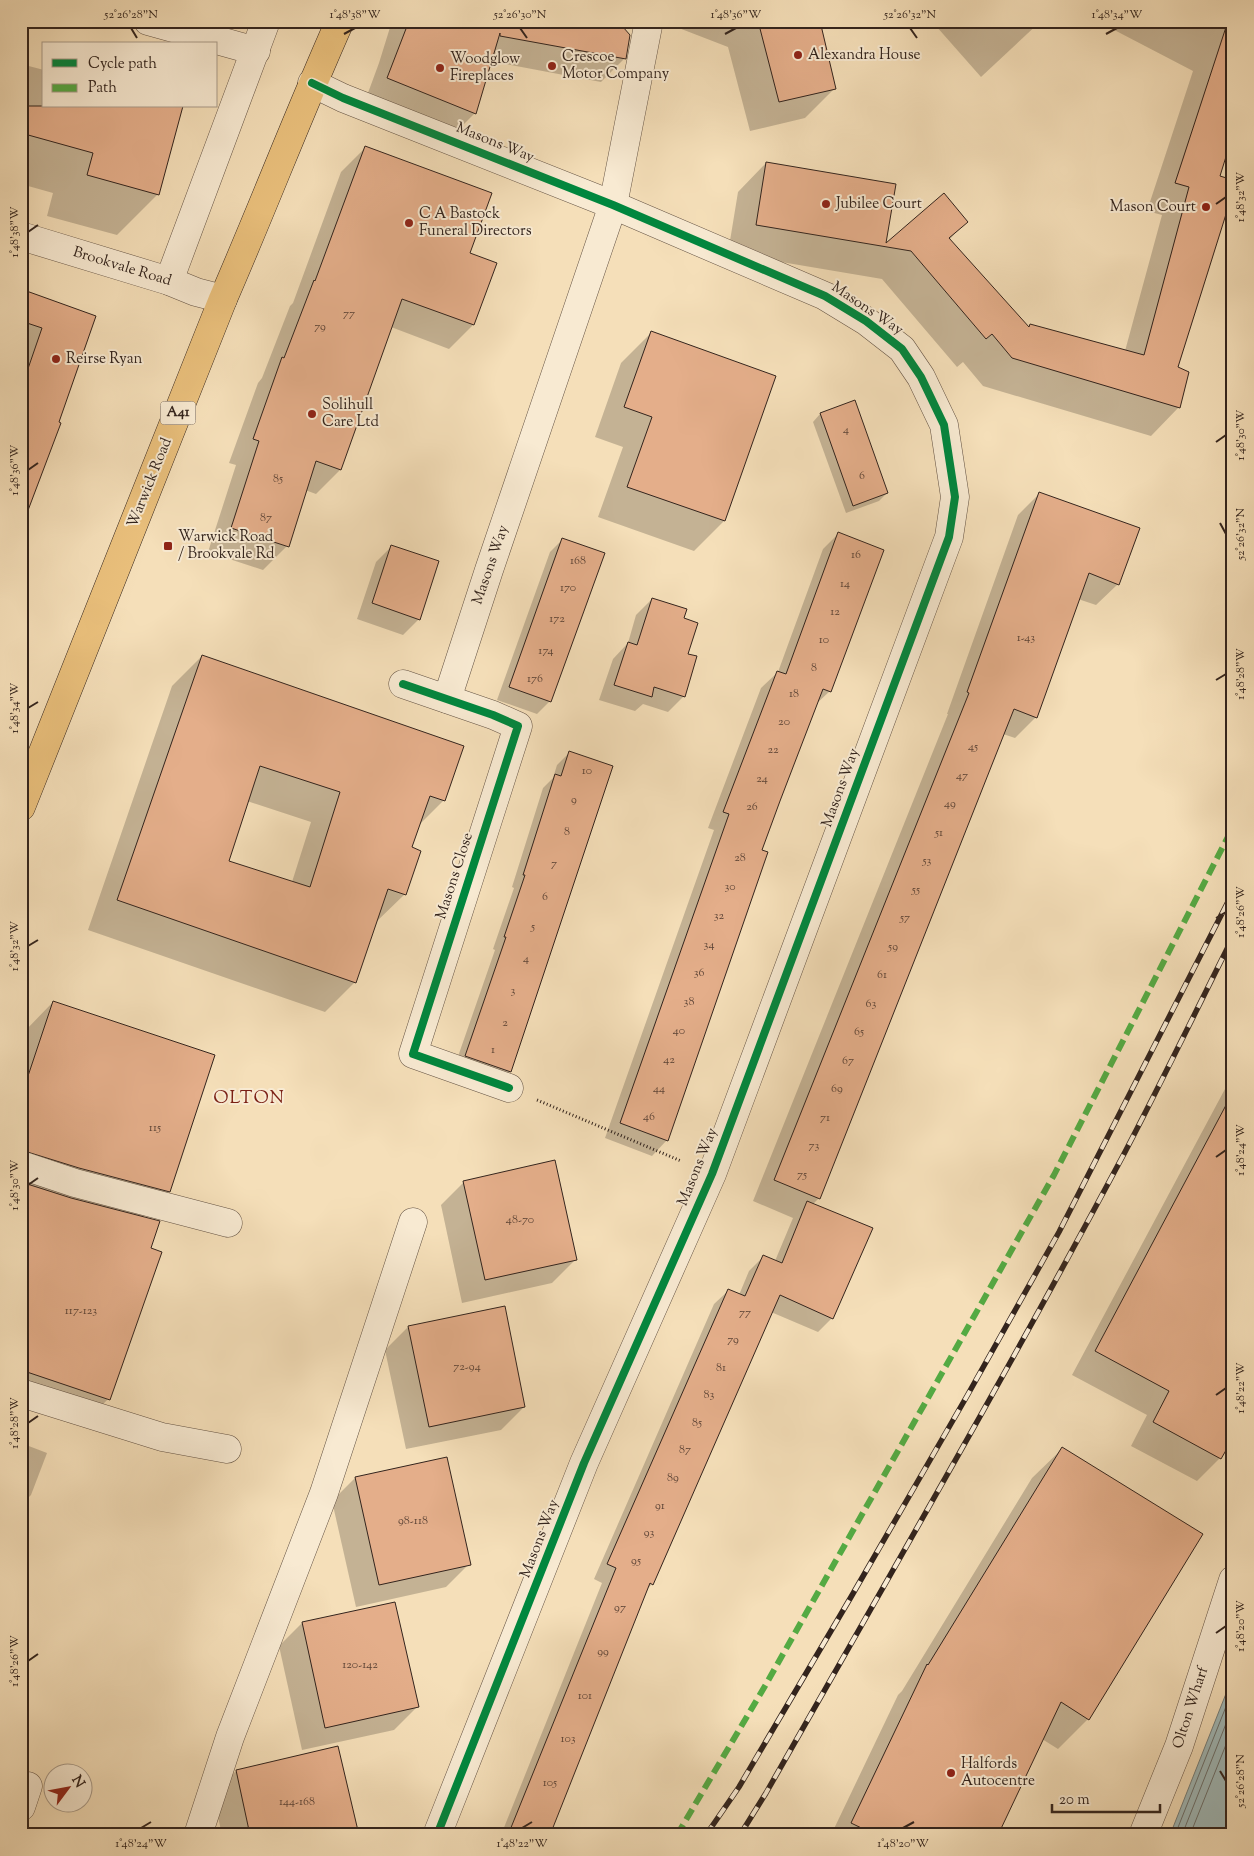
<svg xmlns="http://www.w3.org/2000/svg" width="1254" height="1856" viewBox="0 0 1254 1856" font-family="'Sorts Mill Goudy',serif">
  <rect width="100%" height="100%" fill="#f5dfb9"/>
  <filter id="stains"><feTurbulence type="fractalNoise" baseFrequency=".004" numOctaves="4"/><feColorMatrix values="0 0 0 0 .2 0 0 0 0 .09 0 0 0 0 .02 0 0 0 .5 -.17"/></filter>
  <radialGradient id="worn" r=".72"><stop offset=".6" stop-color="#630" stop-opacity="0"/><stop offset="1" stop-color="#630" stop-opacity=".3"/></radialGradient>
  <polygon fill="#a0baba" stroke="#747e7b" points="1233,1676 1233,1835 1170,1835"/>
  <g fill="#0003" fill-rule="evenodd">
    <polygon points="392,21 587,21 624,59 601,82 490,61 475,113 452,136 365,101 379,63"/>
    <polygon points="673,21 819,21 835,88 805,118 750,131 728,47 671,25"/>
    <polygon points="942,21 1041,21 981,77 936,26"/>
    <polygon points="1097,21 1233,21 1233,129 1219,177 1176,367 1179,407 1151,436 983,386 963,362 957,367 882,279 728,253 738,192 766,163 885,246 966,222 949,240 1028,328 1030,325 1125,351 1162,215 1147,211 1193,71"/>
    <polygon points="21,64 44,70 44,106 158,194 117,235 47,216 53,193 21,184"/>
    <polygon points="365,148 473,325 449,349 391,327 340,470 316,494 305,490 287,546 263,570 208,552 236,465 229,463 258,383 262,378 290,306 293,303 341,172"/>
    <polygon points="21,291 94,316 57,423 59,424 21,527 21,358 25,346 21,344"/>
    <polygon points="651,333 774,377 724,521 694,551 598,517 623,447 595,437 621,363"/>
    <polygon points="854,402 887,493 879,501 846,513 813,422 820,414"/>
    <polygon points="1040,493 1118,584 1096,605 1078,599 1036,717 1015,738 1003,734 819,1198 812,1205 832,1318 818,1332 771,1312 652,1584 647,1589 549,1835 501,1835 602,1583 594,1579 714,1304 729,1290 739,1295 749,1271 764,1256 775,1261 793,1218 753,1201 948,714 947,714 1018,515"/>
    <polygon points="838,534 830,691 815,705 761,851 667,1140 652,1156 605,1138 714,830 708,828 761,688 778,672 823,549"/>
    <polygon points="563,539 550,701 537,714 497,700 550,552"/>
    <polygon points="392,546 419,619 403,635 357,619 376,562"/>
    <polygon points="652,599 682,619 686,655 684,696 668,712 643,704 635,711 599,700 613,659 628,643 636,615"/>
    <path d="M202 656 444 800 417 827 410 848 405 894 374 924 355 982 325 1012 88 930 172 686ZM247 801 311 822 292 882 228 861Z"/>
    <polygon points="570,752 510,1072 498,1084 454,1068 495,950 493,949 514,888 512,887 543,788 553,778 557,765"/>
    <polygon points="53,1002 169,1191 142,1218 150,1249 108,1399 84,1424 21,1403 21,1039 24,1032"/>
    <polygon points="1233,1074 1233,1435 1220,1458 1197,1481 1131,1446 1147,1415 1072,1375"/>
    <polygon points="464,1182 575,1260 552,1283 462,1303 441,1205"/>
    <polygon points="408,1327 524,1407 501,1430 406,1449 385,1350"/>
    <polygon points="21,1443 47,1453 31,1495 21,1505"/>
    <polygon points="1062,1449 1088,1719 1058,1749 1042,1739 996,1835 831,1835 898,1695 902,1691 1032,1478"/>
    <polygon points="355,1478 469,1564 446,1587 356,1607 332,1501"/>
    <polygon points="302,1623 417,1707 394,1730 302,1750 279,1646"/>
    <polygon points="236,1771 358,1835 222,1835 213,1794"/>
  </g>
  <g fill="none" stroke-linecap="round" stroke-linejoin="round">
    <g stroke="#6a6f6c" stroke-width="1">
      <polyline points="1175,1835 1233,1689"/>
      <polyline points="1182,1835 1233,1706"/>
      <polyline points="1190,1835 1233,1727"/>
    </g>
  </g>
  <g fill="#e4ae8a" stroke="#33241d" fill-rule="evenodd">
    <polygon points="409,21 594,21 623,27 630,35 626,59 500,36 500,33 476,114 387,78"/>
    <polygon points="758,21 820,21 836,89 779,102"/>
    <polygon points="1227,24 1233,24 1233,134 1220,176 1233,180 1233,192 1178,367 1189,372 1180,408 1012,358 992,334 986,339 911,251 756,225 766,162 896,184 886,243 944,193 968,222 949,238 1029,327 1030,324 1144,355 1189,187 1175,183"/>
    <polygon points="21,106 183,106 159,195 87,175 93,153 21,133"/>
    <polygon points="365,146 492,193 470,253 497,263 474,325 402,299 341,470 316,461 289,547 231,528 259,441 253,439 282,357 284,358 314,280 315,281"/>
    <polygon points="21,289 96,316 59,422 61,423 24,521 21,520 21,389 42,328 21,321"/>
    <polygon points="651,331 776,376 725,521 627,487 652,417 624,407"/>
    <polygon points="855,400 888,493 853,506 820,413"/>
    <polygon points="1039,492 1140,528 1119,585 1089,573 1037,718 1014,709 820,1199 774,1180 969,693 967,692"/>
    <polygon points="838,532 884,550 831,692 823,689 780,801 762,850 768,852 668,1141 620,1123 729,814 723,812 777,671 786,674"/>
    <polygon points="562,538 605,553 551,702 509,687"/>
    <polygon points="391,545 439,561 420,620 372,603"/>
    <polygon points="652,598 687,609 684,618 698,623 688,654 697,656 685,697 654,687 652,697 614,685 628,642 637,645"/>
    <path d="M202 655 464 746 445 801 430 796 412 847 421 851 406 895 388 889 356 983 117 900ZM260 766 340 792 310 887 229 861Z"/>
    <polygon points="569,751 613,766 511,1072 465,1056 506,937 504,937 525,875 523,875 555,774 561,776"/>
    <polygon points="53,1001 215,1055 170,1192 79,1168 21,1150 21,1097"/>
    <polygon points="1233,1092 1233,1438 1221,1459 1153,1422 1169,1391 1095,1351"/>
    <polygon points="555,1160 577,1260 485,1280 463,1181"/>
    <polygon points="21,1182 71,1198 160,1221 151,1248 162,1252 110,1400 21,1370"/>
    <polygon points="807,1201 873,1228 833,1319 780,1295 653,1585 650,1583 550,1835 508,1835 616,1568 607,1564 728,1289 745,1296 763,1255 782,1263"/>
    <polygon points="505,1306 525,1407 429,1427 408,1326"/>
    <polygon points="1062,1447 1203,1534 1089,1720 1061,1702 998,1835 876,1835 851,1823 927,1664 928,1665"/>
    <polygon points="447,1457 471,1565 379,1585 355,1477"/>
    <polygon points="395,1602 419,1707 325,1728 302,1622"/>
    <polygon points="338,1746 359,1835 250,1835 236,1770"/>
  </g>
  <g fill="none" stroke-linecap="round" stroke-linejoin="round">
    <defs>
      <g id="minor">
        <polyline points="148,21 256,51"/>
        <polyline points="312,83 343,98 613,205 825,296 866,321 902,349 921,377 944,425 955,497 949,537 712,1174 584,1463 437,1835"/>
        <polyline points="21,236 169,281 196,292 223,299"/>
        <polyline points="169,281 266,21"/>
        <polyline points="403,684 493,715 518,726 413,1054 509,1088"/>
        <polyline points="447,699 489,570 613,205 649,21"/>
        <polyline points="21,1165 75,1183 228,1223"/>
        <polyline points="21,1393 162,1437 227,1449"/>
        <polyline points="21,1807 28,1786"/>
        <polyline points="198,1835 230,1737 324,1493 413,1222"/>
        <polyline points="1143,1835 1179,1746 1233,1580"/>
      </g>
      <path id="highway" d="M21 807 223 299C263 207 299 113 340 21"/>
    </defs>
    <use href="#minor" stroke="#645344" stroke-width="29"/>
    <use href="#highway" stroke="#33241d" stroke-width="29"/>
    <polyline stroke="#33241d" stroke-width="3" stroke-dasharray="1 2.5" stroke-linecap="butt" points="537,1100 681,1161"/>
    <use href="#minor" stroke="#f8ead2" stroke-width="28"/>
    <use href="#highway" stroke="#eac07c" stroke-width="28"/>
    <defs>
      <g id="rail">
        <polyline points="706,1835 739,1787 851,1597 967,1396 1059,1232 1233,892"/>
        <path d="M740 1835 766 1793C887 1580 1010 1368 1125 1152 1162 1081 1197 1009 1233 937"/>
      </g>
    </defs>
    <use href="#rail" stroke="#33241d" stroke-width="5.5"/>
    <use href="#rail" stroke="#f8ead2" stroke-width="4" stroke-dasharray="11" stroke-linecap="butt"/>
    <polyline stroke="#54aa43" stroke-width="6" stroke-dasharray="12 6" stroke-linecap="butt" points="677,1835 765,1686 1054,1175 1233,827"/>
    <defs>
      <g id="cycleway">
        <polyline points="312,83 343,98 613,205 825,296 866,321 902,349 921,377 944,425 955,497 949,537 712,1174 584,1463 437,1835"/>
        <polyline points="403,684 493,715 518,726 413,1054 509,1088"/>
      </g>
    </defs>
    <use href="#cycleway" stroke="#f8ead2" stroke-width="11"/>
    <use href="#cycleway" stroke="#00873e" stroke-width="8"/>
  </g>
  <path fill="none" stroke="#33241d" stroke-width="2" d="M131 28 137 38M520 28 527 38M910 28 917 38M344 34 355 28M725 34 736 28M1106 34 1117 28M1216 204 1226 197M28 232 38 225M1216 442 1226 435M28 470 38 463M1220 523 1226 534M1216 680 1226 674M28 708 38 702M1216 918 1226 912M28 946 38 940M1216 1157 1226 1150M28 1185 38 1178M1216 1395 1226 1388M28 1423 38 1416M1216 1633 1226 1626M28 1661 38 1654M1220 1771 1226 1781M141 1828 151 1822M522 1828 532 1822M903 1828 914 1822"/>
  <g fill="#8f2418" stroke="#f8ead2" stroke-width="2">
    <circle cx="798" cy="55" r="5"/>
    <circle cx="552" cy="66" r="5"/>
    <circle cx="440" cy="68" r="5"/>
    <circle cx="826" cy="204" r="5"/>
    <circle cx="1206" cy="207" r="5"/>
    <circle cx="409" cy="223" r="5"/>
    <circle cx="56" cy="359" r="5"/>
    <circle cx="312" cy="414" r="5"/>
    <rect x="163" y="541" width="10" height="10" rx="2.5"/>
    <circle cx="951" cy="1773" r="5"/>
  </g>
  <g text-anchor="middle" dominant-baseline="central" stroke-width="4" stroke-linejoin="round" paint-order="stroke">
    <g font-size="12" fill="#5f4638">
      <text x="349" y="314">77</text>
      <text x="320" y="327">79</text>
      <text x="846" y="430">4</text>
      <text x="862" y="476">6</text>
      <text x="278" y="479">85</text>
      <text x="266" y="518">87</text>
      <text x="856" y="555">16</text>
      <text x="578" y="561">168</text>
      <text x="845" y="584">14</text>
      <text x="568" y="588">170</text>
      <text x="835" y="612">12</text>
      <text x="557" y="619">172</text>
      <text x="1026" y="638">1-43</text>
      <text x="824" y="640">10</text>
      <text x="546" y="651">174</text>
      <text x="814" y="668">8</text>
      <text x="535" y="679">176</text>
      <text x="794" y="694">18</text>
      <text x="784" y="722">20</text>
      <text x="973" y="747">45</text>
      <text x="773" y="750">22</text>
      <text x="587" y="771">10</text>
      <text x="962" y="776">47</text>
      <text x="762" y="779">24</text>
      <text x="574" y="800">9</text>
      <text x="950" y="804">49</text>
      <text x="752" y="807">26</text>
      <text x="567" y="832">8</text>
      <text x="939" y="833">51</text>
      <text x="740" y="858">28</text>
      <text x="927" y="861">53</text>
      <text x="554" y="864">7</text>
      <text x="730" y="887">30</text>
      <text x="916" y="890">55</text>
      <text x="545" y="897">6</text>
      <text x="719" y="916">32</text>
      <text x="905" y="918">57</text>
      <text x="533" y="927">5</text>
      <text x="709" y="945">34</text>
      <text x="893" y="947">59</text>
      <text x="526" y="959">4</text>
      <text x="699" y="973">36</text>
      <text x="882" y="975">61</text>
      <text x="513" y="991">3</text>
      <text x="689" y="1002">38</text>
      <text x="871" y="1004">63</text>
      <text x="505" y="1023">2</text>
      <text x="679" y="1031">40</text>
      <text x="859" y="1032">65</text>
      <text x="493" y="1050">1</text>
      <text x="669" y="1060">42</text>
      <text x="848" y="1061">67</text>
      <text x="659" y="1089">44</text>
      <text x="837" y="1089">69</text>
      <text x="649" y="1117">46</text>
      <text x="825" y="1118">71</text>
      <text x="155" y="1128">115</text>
      <text x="814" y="1146">73</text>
      <text x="802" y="1175">75</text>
      <text x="520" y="1220">48-70</text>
      <text x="81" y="1311">117-123</text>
      <text x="745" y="1313">77</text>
      <text x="733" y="1340">79</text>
      <text x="467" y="1367">72-94</text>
      <text x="721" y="1368">81</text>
      <text x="709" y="1395">83</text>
      <text x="697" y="1423">85</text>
      <text x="685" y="1450">87</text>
      <text x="673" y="1478">89</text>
      <text x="660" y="1506">91</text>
      <text x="413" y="1521">98-118</text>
      <text x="649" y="1533">93</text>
      <text x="636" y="1561">95</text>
      <text x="620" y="1608">97</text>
      <text x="603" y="1652">99</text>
      <text x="360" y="1665">120-142</text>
      <text x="585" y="1696">101</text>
      <text x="568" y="1739">103</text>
      <text x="550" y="1783">105</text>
      <text x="297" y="1802">144-168</text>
    </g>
    <rect fill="#f8ead2" stroke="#6e5f53" stroke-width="1" x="160.5" y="401.5" width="35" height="23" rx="4"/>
    <g font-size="14" font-weight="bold" fill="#33241d">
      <text x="178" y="413">A41</text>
    </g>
    <g font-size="15" fill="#33241d" stroke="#f8ead2" text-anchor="start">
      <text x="808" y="55">Alexandra House</text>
      <text x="562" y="57">Crescoe<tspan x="562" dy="17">Motor Company</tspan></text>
      <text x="450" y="59">Woodglow<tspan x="450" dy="17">Fireplaces</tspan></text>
      <text x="836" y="204">Jubilee Court</text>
      <text x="1196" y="207" text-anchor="end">Mason Court</text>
      <text x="419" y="214">C A Bastock<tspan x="419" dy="17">Funeral Directors</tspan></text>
      <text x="66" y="359">Reirse Ryan</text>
      <text x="322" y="405">Solihull<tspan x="322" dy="17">Care Ltd</tspan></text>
      <text x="178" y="537">Warwick Road<tspan x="178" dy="17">/ Brookvale Rd</tspan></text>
      <text x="961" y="1764">Halfords<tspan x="961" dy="17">Autocentre</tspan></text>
    </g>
    <g font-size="15" fill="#33241d" stroke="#f8ead2">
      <text transform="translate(495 143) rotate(22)">Masons Way</text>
      <text transform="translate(122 267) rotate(17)">Brookvale Road</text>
      <text transform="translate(867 309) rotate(34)">Masons Way</text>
      <text transform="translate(150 483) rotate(-68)">Warwick Road</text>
      <text transform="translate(491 565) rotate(-71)">Masons Way</text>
      <text transform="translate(841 788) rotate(-70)">Masons Way</text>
      <text transform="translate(455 876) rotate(-72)">Masons Close</text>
      <text transform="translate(698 1167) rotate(-68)">Masons Way</text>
      <text transform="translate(540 1539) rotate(-69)">Masons Way</text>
      <text transform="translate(1191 1708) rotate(-72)">Olton Wharf</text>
    </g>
    <g font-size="18" letter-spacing="1" fill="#7a1f14" stroke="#f8ead2">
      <text x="249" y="1099">OLTON</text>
    </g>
  </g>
  <rect width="1254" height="1856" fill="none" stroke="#f5dfb9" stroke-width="55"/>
  <rect x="42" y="42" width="175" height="65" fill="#f8ead2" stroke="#a99b8a"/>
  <rect x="52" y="59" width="25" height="8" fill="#00873e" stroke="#a99b8a"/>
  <text x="88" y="68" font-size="15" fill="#33241d">Cycle path</text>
  <rect x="52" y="84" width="25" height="8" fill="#54aa43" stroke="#a99b8a"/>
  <text x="88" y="92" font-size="15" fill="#33241d">Path</text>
  <g transform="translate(68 1788) rotate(58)"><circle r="24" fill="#f8ead2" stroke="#a99b8a"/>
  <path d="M0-4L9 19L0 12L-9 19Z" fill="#8f2418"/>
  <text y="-8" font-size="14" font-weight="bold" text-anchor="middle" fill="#33241d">N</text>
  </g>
  <path d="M1052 1804v8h108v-8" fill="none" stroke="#33241d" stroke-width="2.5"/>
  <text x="1059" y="1804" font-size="15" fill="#33241d" stroke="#f8ead2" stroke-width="4" paint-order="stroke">20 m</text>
  <rect x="28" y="28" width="1198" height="1800" fill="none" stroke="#33241d" stroke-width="2"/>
  <g font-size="12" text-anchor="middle" fill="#33241d">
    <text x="131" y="18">52°26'28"N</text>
    <text x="355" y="18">1°48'38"W</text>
    <text x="520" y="18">52°26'30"N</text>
    <text x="736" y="18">1°48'36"W</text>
    <text x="910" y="18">52°26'32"N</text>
    <text x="1117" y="18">1°48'34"W</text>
    <text transform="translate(1240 197) rotate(-90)" y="4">1°48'32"W</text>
    <text transform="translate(14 232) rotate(-90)" y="4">1°48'38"W</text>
    <text transform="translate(1240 435) rotate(-90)" y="4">1°48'30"W</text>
    <text transform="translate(14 470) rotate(-90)" y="4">1°48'36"W</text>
    <text transform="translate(1240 534) rotate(-90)" y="4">52°26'32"N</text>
    <text transform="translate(1240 674) rotate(-90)" y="4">1°48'28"W</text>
    <text transform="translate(14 708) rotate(-90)" y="4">1°48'34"W</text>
    <text transform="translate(1240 912) rotate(-90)" y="4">1°48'26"W</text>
    <text transform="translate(14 946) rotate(-90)" y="4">1°48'32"W</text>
    <text transform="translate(1240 1150) rotate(-90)" y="4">1°48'24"W</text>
    <text transform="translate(14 1185) rotate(-90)" y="4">1°48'30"W</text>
    <text transform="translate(1240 1388) rotate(-90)" y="4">1°48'22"W</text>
    <text transform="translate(14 1423) rotate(-90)" y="4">1°48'28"W</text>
    <text transform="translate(1240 1626) rotate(-90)" y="4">1°48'20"W</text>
    <text transform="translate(14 1661) rotate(-90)" y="4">1°48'26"W</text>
    <text transform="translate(1240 1781) rotate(-90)" y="4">52°26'28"N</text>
    <text x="141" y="1847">1°48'24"W</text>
    <text x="522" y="1847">1°48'22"W</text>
    <text x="903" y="1847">1°48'20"W</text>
  </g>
  <rect width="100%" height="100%" filter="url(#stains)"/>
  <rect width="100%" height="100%" fill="url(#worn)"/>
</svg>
